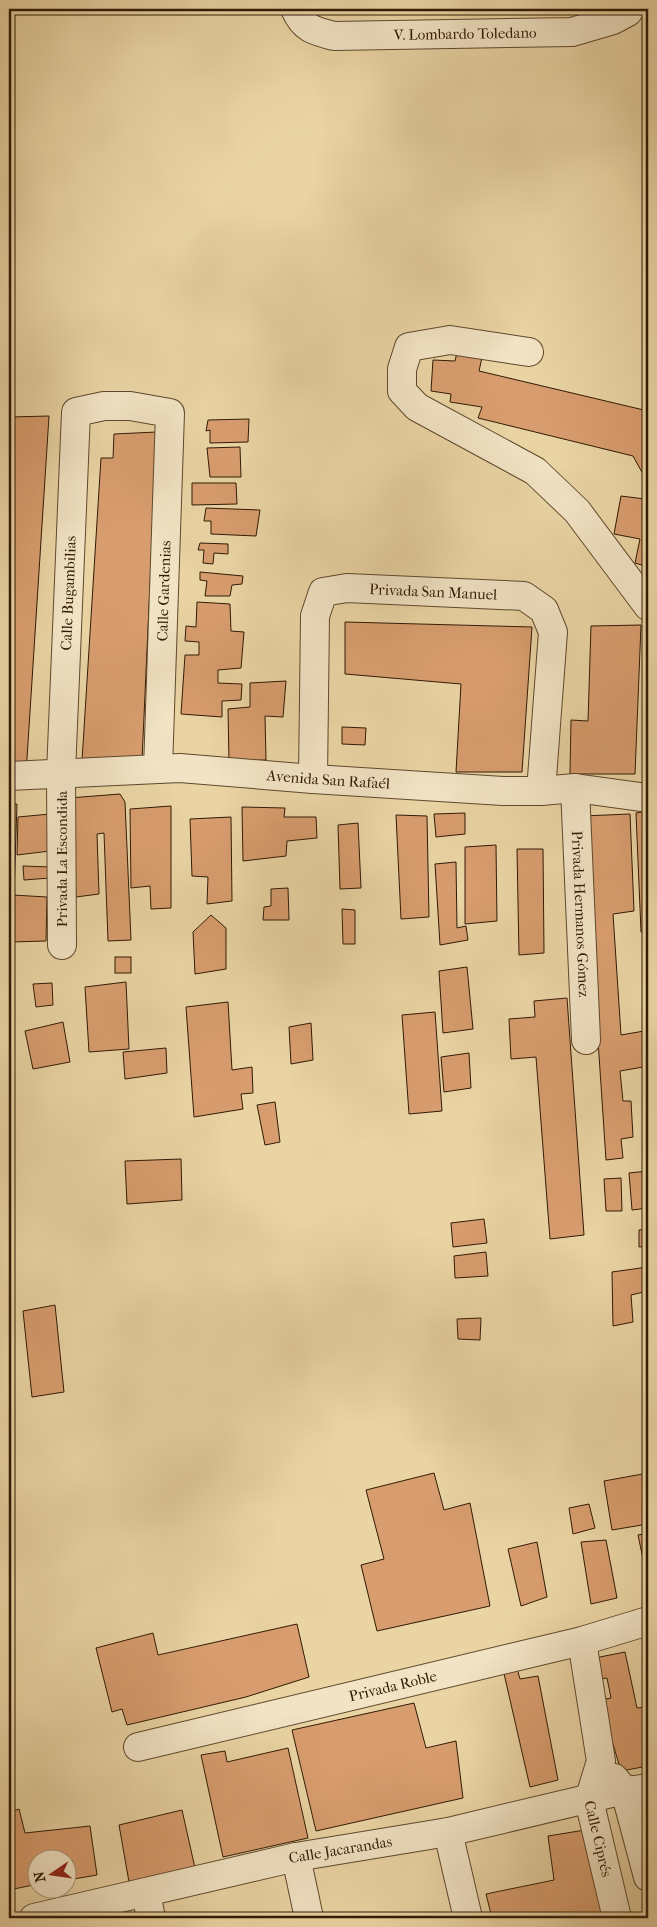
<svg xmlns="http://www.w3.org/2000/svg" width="657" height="1927" viewBox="0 0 657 1927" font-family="'IM FELL French Canon',serif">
  <rect width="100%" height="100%" fill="#ead4a4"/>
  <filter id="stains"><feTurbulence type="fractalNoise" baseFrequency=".004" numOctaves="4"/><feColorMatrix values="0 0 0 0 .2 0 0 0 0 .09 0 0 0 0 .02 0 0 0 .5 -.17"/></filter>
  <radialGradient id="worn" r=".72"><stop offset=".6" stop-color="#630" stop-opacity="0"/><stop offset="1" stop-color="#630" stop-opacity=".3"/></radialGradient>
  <g fill="#d89d6e" stroke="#301a04">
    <polygon points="458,348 483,353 479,371 648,411 648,483 633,456 478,418 482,407 450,402 451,394 431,391 433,360 455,361"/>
    <polygon points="49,416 26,774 9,773 9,417"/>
    <polygon points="249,419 248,442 210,443 210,430 206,431 208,420"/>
    <polygon points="157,432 142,760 82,761 101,458 113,458 114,434"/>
    <polygon points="240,447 241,477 210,477 207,448"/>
    <polygon points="192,483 236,483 237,504 192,505"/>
    <polygon points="621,496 645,499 642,513 648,514 648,567 635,563 640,539 614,534"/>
    <polygon points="206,508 260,510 256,536 211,534 211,521 204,521"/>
    <polygon points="200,543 228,544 228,554 214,553 213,564 203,563 204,550 198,550"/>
    <polygon points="200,572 243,576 242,584 232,585 230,596 205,596 207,581 200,580"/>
    <polygon points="197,602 230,604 231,631 244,632 241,668 218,670 218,683 242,684 241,700 222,701 222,717 181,714 185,655 199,655 199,642 185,641 186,626 196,627"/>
    <polygon points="345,622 532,627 522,772 456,772 461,684 345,674"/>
    <polygon points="641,625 635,774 570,774 571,720 588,721 591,626"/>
    <polygon points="286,681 283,717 265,716 266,760 229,761 228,709 250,707 250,683"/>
    <polygon points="342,727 366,728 365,745 342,744"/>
    <polygon points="120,794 125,802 131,940 108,941 104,833 97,834 99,894 76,897 69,798"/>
    <polygon points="17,804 14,892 9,892 9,805"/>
    <polygon points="171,806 171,908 151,909 150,886 131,888 130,809"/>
    <polygon points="242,807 285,808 284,817 316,817 317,838 287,841 286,856 243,861"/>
    <polygon points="648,811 648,932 641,932 636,813"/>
    <polygon points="465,813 465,834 436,837 434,814"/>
    <polygon points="50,814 50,851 17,855 18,817"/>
    <polygon points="630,814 634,911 613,914 621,1035 644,1031 643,1020 648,1018 648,1077 645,1077 643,1067 620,1071 623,1101 631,1101 633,1137 621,1139 623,1158 606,1160 583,816"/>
    <polygon points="396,815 427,816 429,917 401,919"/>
    <polygon points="231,817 232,901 207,904 208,877 192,876 190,819"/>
    <polygon points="358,823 361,888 340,889 338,825"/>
    <polygon points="496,845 497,921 465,924 465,847"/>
    <polygon points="517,849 543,849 544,953 519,955"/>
    <polygon points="456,862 457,928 466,926 468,940 440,945 435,864"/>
    <polygon points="23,866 50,867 50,878 24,880"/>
    <polygon points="288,888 289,920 263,920 264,907 271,906 271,889"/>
    <polygon points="13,895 47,897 46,941 10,942"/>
    <polygon points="342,909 355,910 355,944 343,944"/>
    <polygon points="211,915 226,928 226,969 195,974 193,932"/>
    <rect x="115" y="957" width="16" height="16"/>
    <polygon points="467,967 473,1029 443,1033 439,971"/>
    <polygon points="126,982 129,1049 89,1052 85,987"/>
    <polygon points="52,983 53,1005 36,1007 33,984"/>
    <polygon points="567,998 584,1235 550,1239 536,1057 511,1059 509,1019 535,1017 534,1001"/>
    <polygon points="228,1002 232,1070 252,1067 253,1093 241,1094 243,1109 194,1117 186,1007"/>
    <polygon points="435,1012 442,1111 409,1114 402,1015"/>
    <polygon points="63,1022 70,1062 33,1069 25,1031"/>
    <polygon points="311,1023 313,1060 291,1064 289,1027"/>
    <polygon points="166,1048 167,1073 125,1079 123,1052"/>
    <polygon points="469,1053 471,1088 444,1092 441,1057"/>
    <polygon points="275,1102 280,1142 265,1145 257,1105"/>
    <polygon points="181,1159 182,1200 127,1204 125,1161"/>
    <polygon points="648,1171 648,1208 632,1210 629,1173"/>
    <polygon points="621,1178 622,1211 606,1211 604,1179"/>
    <polygon points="484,1219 487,1243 453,1247 451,1223"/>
    <polygon points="648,1229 648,1246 639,1247 639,1230"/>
    <polygon points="486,1252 488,1276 455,1278 454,1256"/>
    <polygon points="648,1267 648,1291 631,1295 633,1322 613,1326 612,1272"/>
    <polygon points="55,1305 64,1392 32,1397 23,1311"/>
    <polygon points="481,1318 480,1340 458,1339 457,1319"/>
    <polygon points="434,1473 444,1510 470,1503 490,1606 377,1631 361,1565 384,1559 366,1490"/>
    <polygon points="648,1473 648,1524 612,1530 604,1481"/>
    <polygon points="589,1504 595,1528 573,1534 569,1508"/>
    <polygon points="648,1533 648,1578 647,1578 638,1535"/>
    <polygon points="606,1540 617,1598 591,1604 581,1542"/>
    <polygon points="537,1542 547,1597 521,1606 508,1549"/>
    <polygon points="297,1624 309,1677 246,1697 127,1725 122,1709 112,1712 96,1648 153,1633 158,1655"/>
    <polygon points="625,1652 637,1708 648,1707 648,1766 621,1771 600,1700 611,1698 607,1678 593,1680 590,1659"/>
    <polygon points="515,1661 520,1679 538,1676 558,1780 530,1787 502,1665"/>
    <polygon points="414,1703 426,1748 456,1741 463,1798 316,1831 292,1730"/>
    <polygon points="288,1748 308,1838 223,1857 201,1755 225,1751 227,1762"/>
    <polygon points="19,1809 25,1833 90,1826 97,1875 68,1880 68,1860 38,1860 38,1884 9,1890 9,1812"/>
    <polygon points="182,1810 195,1868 129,1882 119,1825"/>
    <polygon points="585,1830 607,1918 492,1918 486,1894 554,1880 548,1836"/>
  </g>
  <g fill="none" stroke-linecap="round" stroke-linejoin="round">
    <defs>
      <g id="street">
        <path id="s1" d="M295 9C304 29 314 31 334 36L572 32 613 20 628 12 630 9"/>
        <polyline points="529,352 450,340 409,347 402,369 402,391 417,407 535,471 577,511 648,606"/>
        <path id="s2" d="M9 776 180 768 313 779 503 791H541L575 788 648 798"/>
        <path id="s3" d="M313 779 315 616 323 592 347 588 524 596 544 610 553 632 541 791"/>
        <path id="s4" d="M575 788 586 1040"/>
        <path id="s5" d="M62 945 61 773 76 412 104 406H130L170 413 158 769"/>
        <path id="s6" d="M582 1641 601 1761 589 1800 617 1918"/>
        <path id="s7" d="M138 1747 582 1641 648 1621"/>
        <polyline points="614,1778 625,1791 648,1877"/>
        <polyline points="448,1832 468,1918"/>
        <polyline points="296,1857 309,1918"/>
        <polyline points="146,1893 151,1918"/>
        <path id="s8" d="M34 1918 296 1857 448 1832 612 1793 648 1788"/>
      </g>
    </defs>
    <use href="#street" stroke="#5e482c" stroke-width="30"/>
    <use href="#street" stroke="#f1e3c4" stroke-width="28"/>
  </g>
  <g text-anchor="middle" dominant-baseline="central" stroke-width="4" stroke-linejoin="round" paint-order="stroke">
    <g font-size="15" fill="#301a04" stroke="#f1e3c4">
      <text stroke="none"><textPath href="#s1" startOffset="181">V. Lombardo Toledano</textPath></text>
      <text transform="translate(164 591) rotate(-88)">Calle Gardenias</text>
      <text stroke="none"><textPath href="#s3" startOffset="299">Privada San Manuel</textPath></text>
      <text stroke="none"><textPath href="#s5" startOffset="352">Calle Bugambilias</textPath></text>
      <text stroke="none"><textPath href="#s2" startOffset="320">Avenida San Rafaél</textPath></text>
      <text transform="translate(62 859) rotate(-90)">Privada La Escondida</text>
      <text stroke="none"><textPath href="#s4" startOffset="126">Privada Hermanos Gómez</textPath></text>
      <text stroke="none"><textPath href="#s7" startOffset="262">Privada Roble</textPath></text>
      <text stroke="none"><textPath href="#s6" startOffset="202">Calle Ciprés</textPath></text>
      <text stroke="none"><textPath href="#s8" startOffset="314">Calle Jacarandas</textPath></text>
    </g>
  </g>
  <rect width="657" height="1927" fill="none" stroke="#ead4a4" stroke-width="30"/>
  <rect x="10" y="10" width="637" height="1907" fill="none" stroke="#301a04" stroke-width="2.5"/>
  <rect x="15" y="15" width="627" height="1897" fill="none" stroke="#301a04"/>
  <g transform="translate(52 1874) rotate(257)"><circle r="24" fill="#f1e3c4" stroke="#a49377"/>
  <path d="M0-4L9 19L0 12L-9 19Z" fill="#8f2418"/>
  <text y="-8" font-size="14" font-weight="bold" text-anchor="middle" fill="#301a04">N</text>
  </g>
  <rect width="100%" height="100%" filter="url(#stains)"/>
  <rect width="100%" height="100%" fill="url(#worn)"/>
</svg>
